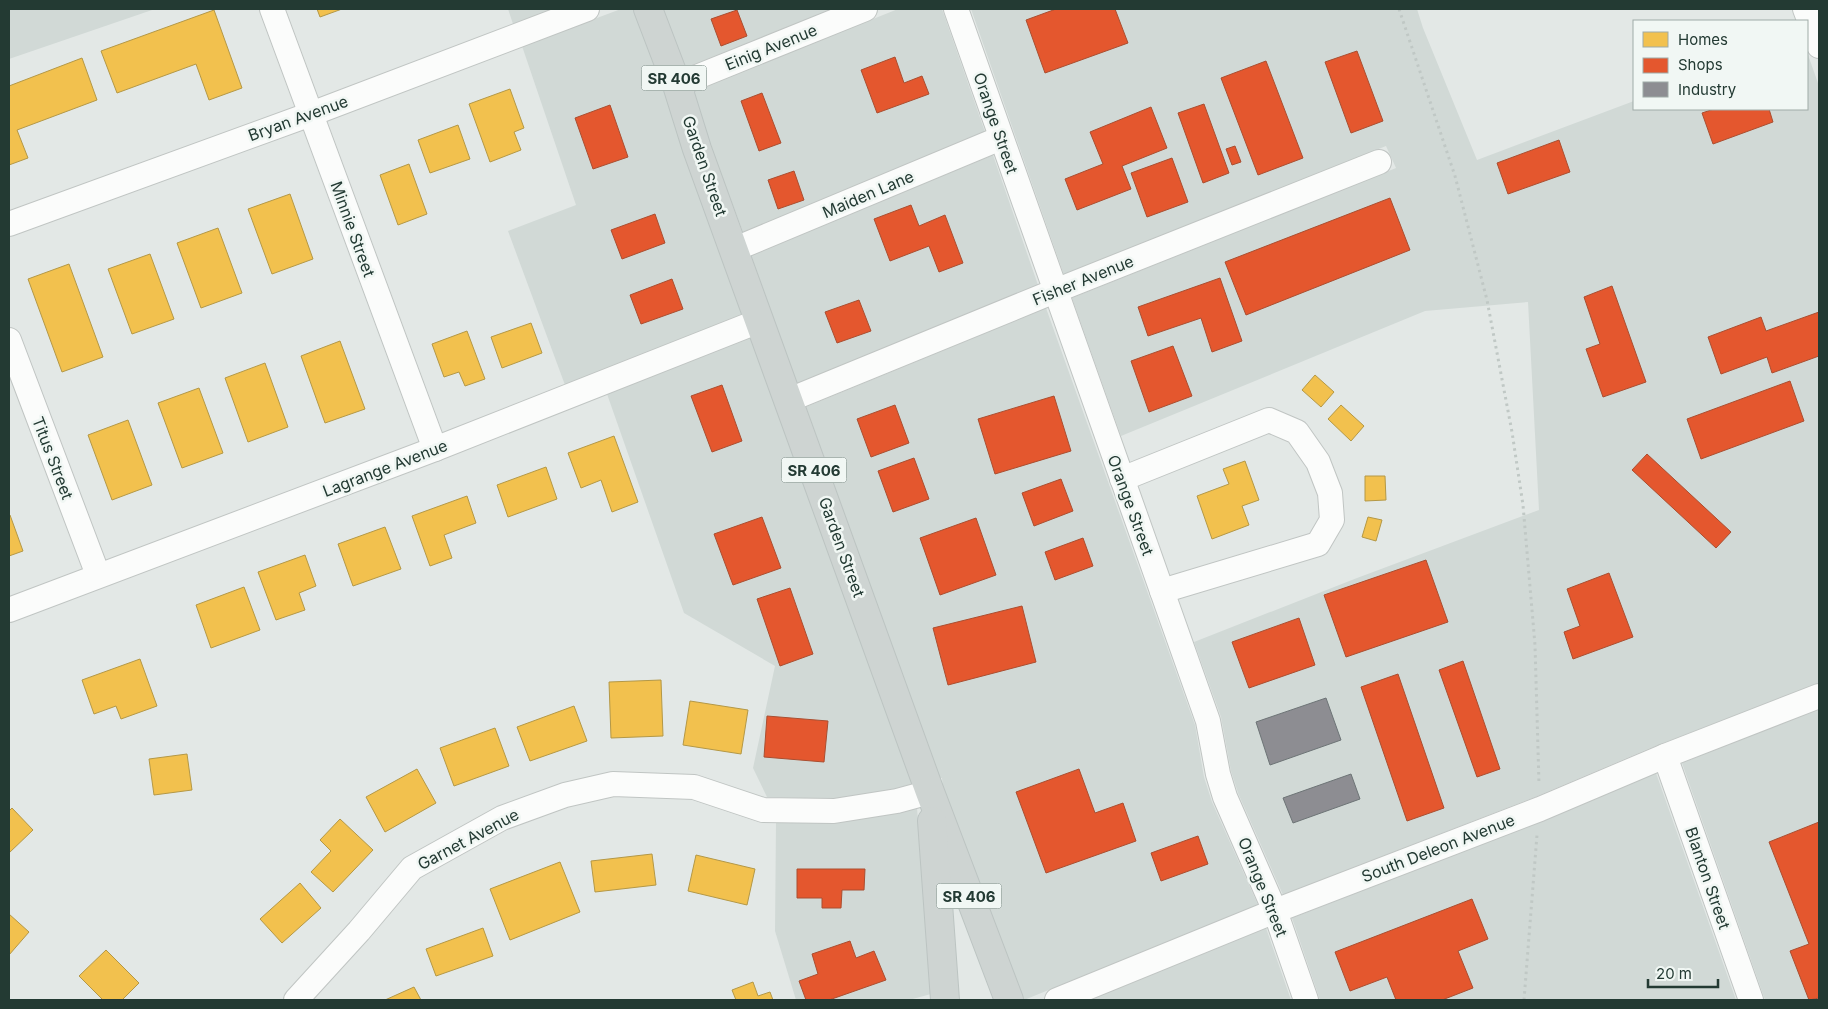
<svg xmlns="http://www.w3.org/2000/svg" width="1828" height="1009" viewBox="0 0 1828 1009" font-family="Inter,sans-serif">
  <rect width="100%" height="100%" fill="#e3e8e6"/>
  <g fill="#d1d9d6">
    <polygon points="9,9 155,9 9,59"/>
    <polygon points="508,9 553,9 513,24"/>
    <polygon points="621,9 633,9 664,89 742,315 565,385 508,231 576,205 522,46"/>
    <polygon points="662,9 833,9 685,68"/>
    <polygon points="898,9 942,9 985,132 743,232 710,144 693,91"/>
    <polygon points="971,9 1417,9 1423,28 1477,160 1634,101 1634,109 1807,109 1807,52 1819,86 1819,683 1648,749 1535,797 1283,895 1238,793 1231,771 1221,717 1194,642 1357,578 1539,510 1528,302 1425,311 1121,436 1072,298 1396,168 1386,146 1064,275"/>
    <polygon points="993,155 1038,285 797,384 751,255"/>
    <polygon points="1046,308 1195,725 1204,777 1212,802 1258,905 1024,1000 943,788 942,778 940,778 806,407"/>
    <polygon points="751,337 912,784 894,789 835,799 767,797 753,768 775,666 684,613 607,394"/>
    <polygon points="1819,709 1819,1000 1765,1000 1682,763"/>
    <polygon points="1656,773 1736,1000 1320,1000 1292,918 1545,820"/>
    <polygon points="917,808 931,994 909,1000 796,1000 775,931 776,822 833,823 898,813"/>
    <polygon points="1266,928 1291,1000 1089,1000"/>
  </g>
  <g fill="#f2c14e" stroke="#b49846">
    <polygon points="317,9 342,9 320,17"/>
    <polygon points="214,10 242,88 209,100 196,64 117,93 101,51"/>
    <polygon points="82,58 97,100 17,130 28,158 9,165 9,86"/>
    <polygon points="510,89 524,128 514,132 521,150 490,162 469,104"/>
    <polygon points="458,125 470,159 430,173 418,140"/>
    <polygon points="409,164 427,214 398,225 380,175"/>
    <polygon points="290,194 313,259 272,274 248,209"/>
    <polygon points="218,228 242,293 201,308 177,243"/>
    <polygon points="150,254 174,319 132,334 108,269"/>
    <polygon points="69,264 103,357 62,372 28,279"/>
    <polygon points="531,323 542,353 502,368 491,337"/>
    <polygon points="467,331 485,379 465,386 459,372 444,377 432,344"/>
    <polygon points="340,341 365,409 325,423 301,356"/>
    <polygon points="265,363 288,427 248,442 225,378"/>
    <polygon points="1315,375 1334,392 1321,407 1302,390"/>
    <polygon points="199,388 223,453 182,468 158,403"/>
    <polygon points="1341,405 1364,426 1351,441 1328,419"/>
    <polygon points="128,420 152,485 112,500 88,435"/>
    <polygon points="614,436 638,502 612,512 601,480 581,488 568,453"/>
    <polygon points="1245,461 1259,500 1242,506 1249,525 1212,539 1197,496 1229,484 1223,469"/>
    <polygon points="546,467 557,499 508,517 497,485"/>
    <polygon points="1365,476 1385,476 1386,500 1365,501"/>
    <polygon points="467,496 476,523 444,535 452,558 430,566 412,516"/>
    <polygon points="10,515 23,551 9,556 9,516"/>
    <polygon points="1368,517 1382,520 1376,541 1362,537"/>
    <polygon points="385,527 401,569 353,586 338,544"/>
    <polygon points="305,555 316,586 299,593 305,610 276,620 258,572"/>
    <polygon points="244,587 260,630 211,648 196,605"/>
    <polygon points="140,659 157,706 121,719 116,706 94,714 82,680"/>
    <polygon points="661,680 663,736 611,738 609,682"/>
    <polygon points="690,701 748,710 741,754 683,745"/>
    <polygon points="574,706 587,741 530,761 517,727"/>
    <polygon points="495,728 509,766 454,786 440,748"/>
    <polygon points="187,754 192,790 154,795 149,759"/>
    <polygon points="417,769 436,803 385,832 366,797"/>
    <polygon points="12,808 33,830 9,853 9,811"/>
    <polygon points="340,819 373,850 333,892 311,872 331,851 320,840"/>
    <polygon points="652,854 656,885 595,892 591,861"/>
    <polygon points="696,855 755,869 747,905 688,891"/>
    <polygon points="560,862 580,912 510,940 490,889"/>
    <polygon points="300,883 321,908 282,943 260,919"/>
    <polygon points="9,914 29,932 9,955"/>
    <polygon points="483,928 493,956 436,976 426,949"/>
    <polygon points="106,950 139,983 122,1000 103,1000 79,976"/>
    <polygon points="753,982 758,996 770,992 773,1000 736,1000 732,990"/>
    <polygon points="414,987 421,1000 385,1000"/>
  </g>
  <g fill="#e4572e" stroke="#aa4e30">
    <polygon points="1056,9 1115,9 1128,43 1045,73 1026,20"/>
    <polygon points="737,10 747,36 721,46 711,19"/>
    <polygon points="1357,51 1383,121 1351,133 1325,62"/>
    <polygon points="895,57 904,83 922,76 929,94 877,113 861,70"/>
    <polygon points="1266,61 1303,158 1258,175 1221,78"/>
    <polygon points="762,93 781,143 759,151 741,101"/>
    <polygon points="1204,104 1229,173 1203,183 1178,113"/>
    <polygon points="610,105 628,157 593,169 575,118"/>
    <polygon points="1151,107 1167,148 1122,166 1131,189 1077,210 1065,179 1103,164 1090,132"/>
    <polygon points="1714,109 1769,109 1773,122 1713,144 1702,113"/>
    <polygon points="1559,140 1570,172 1508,194 1497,163"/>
    <polygon points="1235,146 1241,162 1232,165 1226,149"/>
    <polygon points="1172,158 1188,202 1147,217 1131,173"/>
    <polygon points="794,171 804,200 778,209 768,180"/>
    <polygon points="1390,198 1410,250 1246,315 1225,262"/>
    <polygon points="911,205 919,226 945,215 963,263 939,272 929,246 890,261 874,219"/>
    <polygon points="655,214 665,243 622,259 611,230"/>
    <polygon points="1220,278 1242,341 1212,352 1201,318 1148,336 1138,307"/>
    <polygon points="672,279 683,309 641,324 630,295"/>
    <polygon points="1612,286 1646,382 1603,397 1586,349 1600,344 1584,297"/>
    <polygon points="859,300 871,331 837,343 825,312"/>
    <polygon points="1819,312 1819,356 1772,373 1767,357 1721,374 1708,337 1761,317 1766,331"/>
    <polygon points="1173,346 1192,396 1149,412 1131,361"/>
    <polygon points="1790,381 1804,421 1701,459 1687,419"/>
    <polygon points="722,385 742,441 712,452 691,396"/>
    <polygon points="1054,396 1071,451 995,474 978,419"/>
    <polygon points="895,405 909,443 871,457 857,419"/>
    <polygon points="1647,454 1731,532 1716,548 1632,470"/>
    <polygon points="914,458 929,499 893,512 878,471"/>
    <polygon points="1061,479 1073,511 1034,526 1022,493"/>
    <polygon points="762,517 781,568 733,585 714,534"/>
    <polygon points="976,518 996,575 940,595 920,538"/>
    <polygon points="1083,538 1093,566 1055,580 1045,552"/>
    <polygon points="1426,560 1448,622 1346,657 1324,595"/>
    <polygon points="1609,573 1633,637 1573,659 1564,632 1580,626 1567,589"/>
    <polygon points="790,588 813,654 780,666 757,599"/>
    <polygon points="1022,606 1036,662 948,685 933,628"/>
    <polygon points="1299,618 1315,665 1249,688 1232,642"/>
    <polygon points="1463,661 1500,769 1477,777 1439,670"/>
    <polygon points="1398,674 1444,808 1407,821 1361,687"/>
    <polygon points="767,716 828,721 824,762 764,757"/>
    <polygon points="1079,769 1095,813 1123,803 1136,841 1046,873 1016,792"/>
    <polygon points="1819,822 1819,998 1809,1000 1790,951 1809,944 1769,842"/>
    <polygon points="1198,836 1208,864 1161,881 1151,853"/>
    <polygon points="797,869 865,869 864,890 842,890 841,908 822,908 822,898 797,898"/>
    <polygon points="1472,899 1488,939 1458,951 1473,988 1442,1000 1396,1000 1387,977 1350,991 1335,952"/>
    <polygon points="850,941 856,958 874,951 886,980 829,1000 806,1000 799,981 818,974 812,954"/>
  </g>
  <g fill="#8d8d92" stroke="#6d7476">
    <polygon points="1326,698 1341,740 1270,765 1256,722"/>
    <polygon points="1351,774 1360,799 1293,823 1283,798"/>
  </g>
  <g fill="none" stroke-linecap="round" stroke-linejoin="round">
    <defs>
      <g id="minor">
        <polyline points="272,9 435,449"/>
        <polyline points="956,9 1208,721 1218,774 1225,797 1275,911 1306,1000"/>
        <polyline points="1805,9 1819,46"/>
        <polyline points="677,85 865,9"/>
        <polyline points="9,224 311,114 587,9"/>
        <polyline points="735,249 1001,138"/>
        <polyline points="9,340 98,575"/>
        <polyline points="789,400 1055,291 1379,162"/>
        <polyline points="1122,479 1269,420 1297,432 1318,462 1330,493 1332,520 1318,544 1162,591"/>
        <polyline points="9,610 435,449 759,321"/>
        <polyline points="1665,756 1751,1000"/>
        <polyline points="296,1000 359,931 412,868 502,818 565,795 613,784 694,787 763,810 834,811 897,801 930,792"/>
        <polyline points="1057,1000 1275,911 1540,809 1665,756 1819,696"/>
      </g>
      <g id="major">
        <polyline points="648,9 677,85 697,149 930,792 1009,1000"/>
        <polyline points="932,821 945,1000"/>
      </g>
    </defs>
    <use href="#minor" stroke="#c0c5c3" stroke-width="26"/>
    <use href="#major" stroke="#bcc4c2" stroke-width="30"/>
    <g stroke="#c0c8c5" stroke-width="3" stroke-dasharray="2.5 4" stroke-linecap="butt">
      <polyline points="1399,9 1455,176 1487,300 1512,432 1523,505 1535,645 1539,784"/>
      <polyline points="1524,1000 1537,835"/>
    </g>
    <use href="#minor" stroke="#fbfcfb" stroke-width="24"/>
    <use href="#major" stroke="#ced4d2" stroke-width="28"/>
  </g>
  <g text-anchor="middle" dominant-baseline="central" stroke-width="5" stroke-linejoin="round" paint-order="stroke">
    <g fill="#f1f7f4" stroke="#61736d" stroke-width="1">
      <rect x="641.5" y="65.5" width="65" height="25" rx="4"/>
      <rect x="781.5" y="457.5" width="65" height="25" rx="4"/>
      <rect x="936.5" y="883.5" width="65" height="25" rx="4"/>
    </g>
    <g font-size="15" font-weight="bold" fill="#233a33">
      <text x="674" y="78">SR 406</text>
      <text x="814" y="470">SR 406</text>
      <text x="969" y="896">SR 406</text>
    </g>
    <g font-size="16" fill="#233a33" stroke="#f1f7f4">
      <text transform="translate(771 47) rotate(-22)">Einig Avenue</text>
      <text transform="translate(298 118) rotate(-20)">Bryan Avenue</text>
      <text transform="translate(996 123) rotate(71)">Orange Street</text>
      <text transform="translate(705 166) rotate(71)">Garden Street</text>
      <text transform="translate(868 194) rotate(-23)">Maiden Lane</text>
      <text transform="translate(353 229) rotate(70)">Minnie Street</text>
      <text transform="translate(1083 280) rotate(-22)">Fisher Avenue</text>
      <text transform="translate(53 458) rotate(69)">Titus Street</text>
      <text transform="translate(385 468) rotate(-21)">Lagrange Avenue</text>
      <text transform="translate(1131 505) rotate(70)">Orange Street</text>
      <text transform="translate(842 547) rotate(70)">Garden Street</text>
      <text transform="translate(468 839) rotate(-28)">Garnet Avenue</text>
      <text transform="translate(1438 848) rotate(-21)">South Deleon Avenue</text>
      <text transform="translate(1708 878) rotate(71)">Blanton Street</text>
      <text transform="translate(1263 887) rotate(68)">Orange Street</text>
    </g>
  </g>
  <rect width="1828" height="1009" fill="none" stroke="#233a33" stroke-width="20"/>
  <rect x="1633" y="20" width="175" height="90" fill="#f1f7f4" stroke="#9faba7"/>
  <rect x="1643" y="32" width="25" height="15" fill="#f2c14e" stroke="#9faba7"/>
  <text x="1678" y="45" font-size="15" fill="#233a33">Homes</text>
  <rect x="1643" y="58" width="25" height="15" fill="#e4572e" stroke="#9faba7"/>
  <text x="1678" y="70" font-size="15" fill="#233a33">Shops</text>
  <rect x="1643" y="82" width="25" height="15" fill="#8d8d92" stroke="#9faba7"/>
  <text x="1678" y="95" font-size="15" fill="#233a33">Industry</text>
  <path d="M1648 979v8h70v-8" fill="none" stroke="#233a33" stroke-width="2.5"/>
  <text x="1656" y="979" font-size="15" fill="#233a33" stroke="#f1f7f4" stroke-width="4" paint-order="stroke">20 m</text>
</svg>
